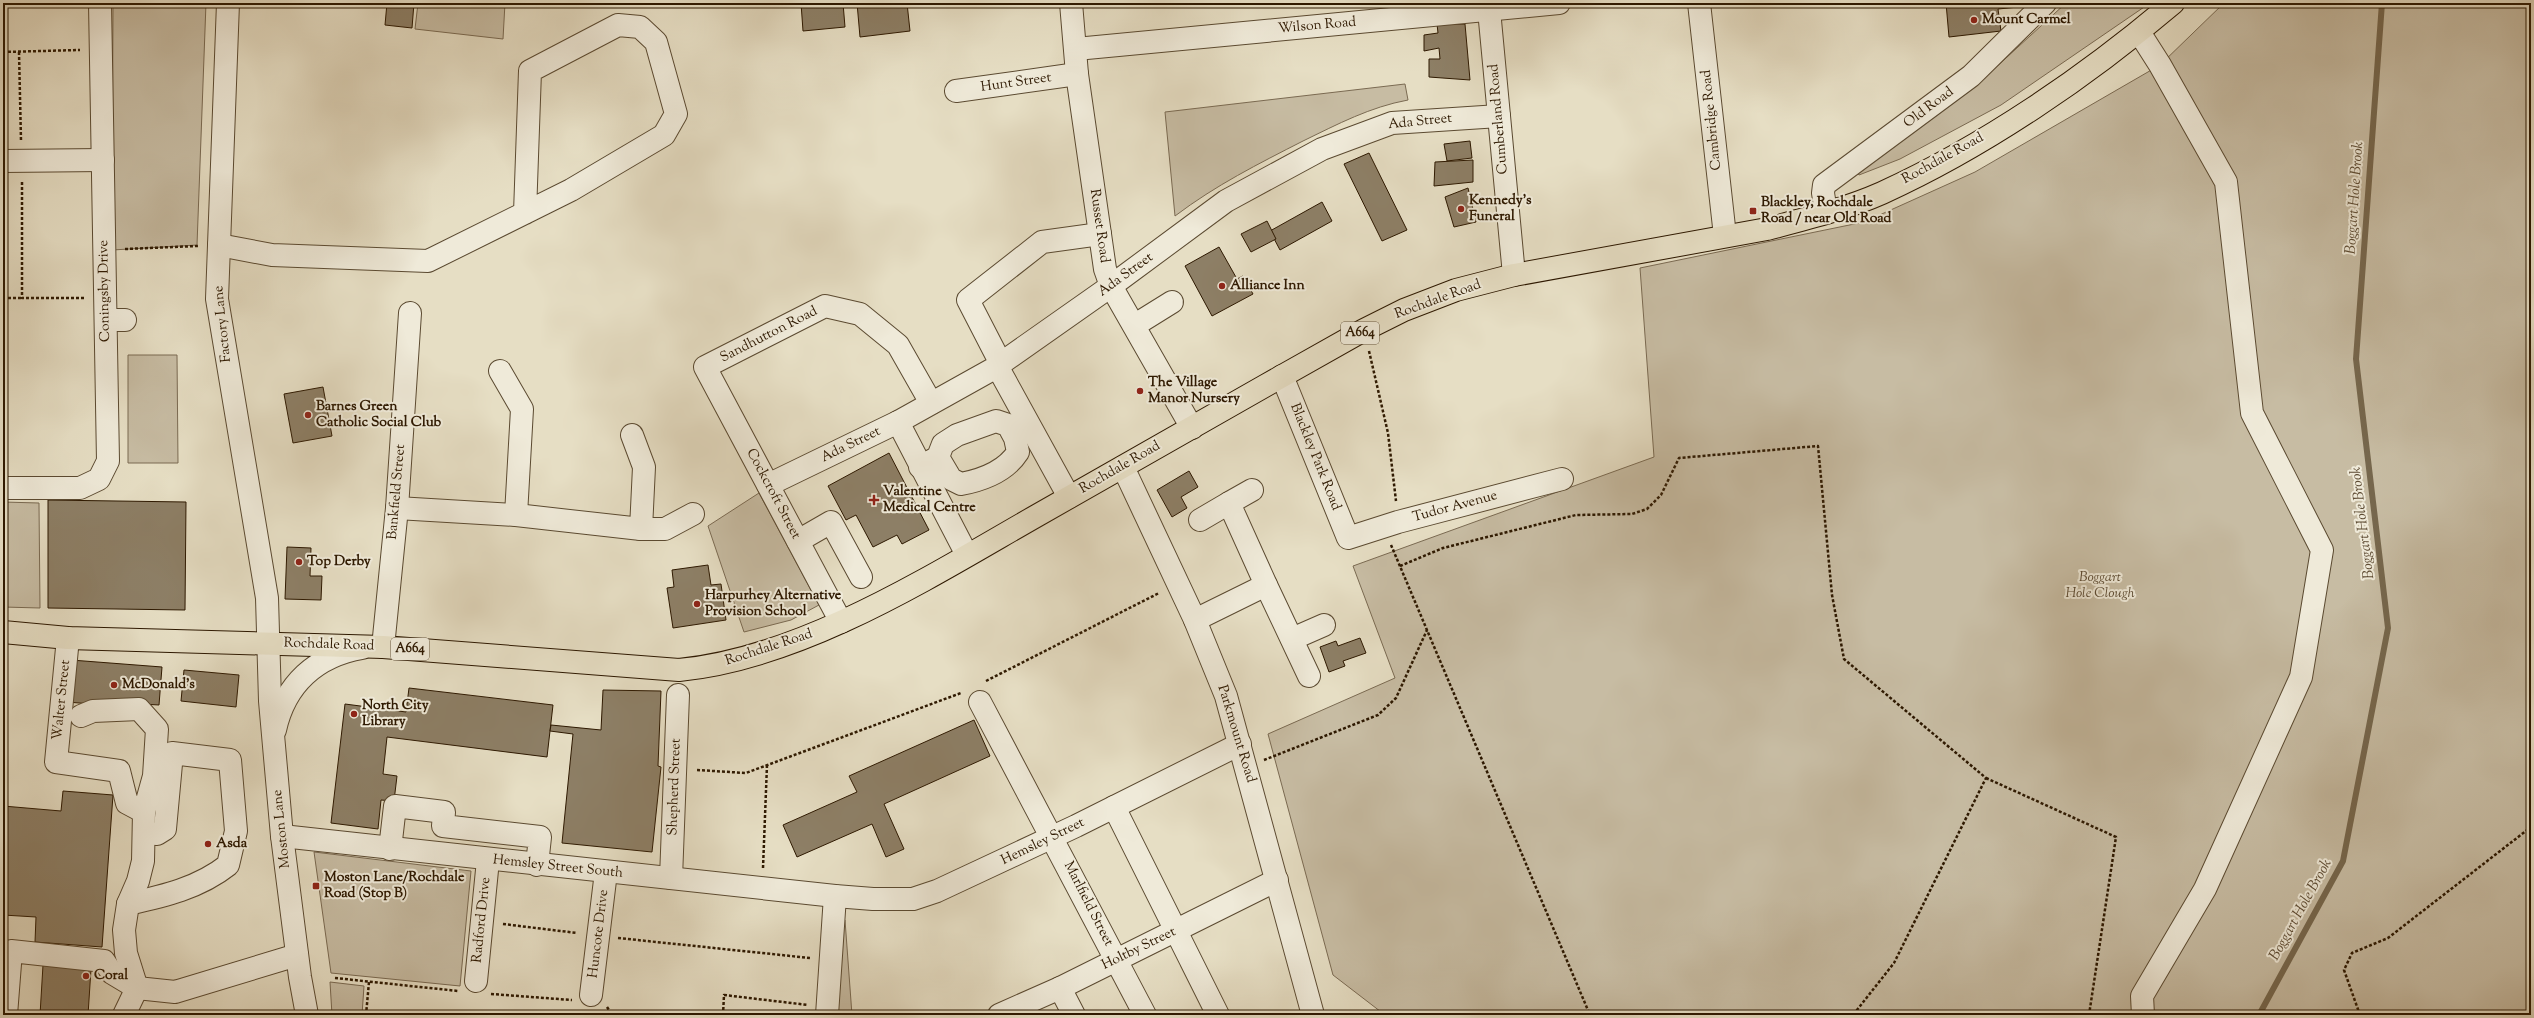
<svg xmlns="http://www.w3.org/2000/svg" width="2534" height="1018" viewBox="0 0 2534 1018" font-family="'Sorts Mill Goudy',serif">
  <rect width="100%" height="100%" fill="#e6dec4"/>
  <filter id="stains"><feTurbulence type="fractalNoise" baseFrequency=".005" numOctaves="4"/><feColorMatrix values="0 0 0 0 .2 0 0 0 0 .09 0 0 0 0 .02 0 0 0 .5 -.17"/></filter>
  <radialGradient id="worn" r=".72"><stop offset=".6" stop-color="#630" stop-opacity="0"/><stop offset="1" stop-color="#630" stop-opacity=".3"/></radialGradient>
  <g fill="#c7bca3" stroke="#7a6a52">
    <polygon points="113,3 206,3 197,245 112,250"/>
    <polygon points="418,3 505,3 503,39 415,29"/>
    <polygon points="2066,3 2150,3 2001,105 1900,159 1859,175 1856,171 1982,80"/>
    <polygon points="2224,3 2531,3 2531,1015 1385,1015 1333,975 1268,734 1395,678 1353,566 1654,457 1640,268 1864,222 1975,172 2160,65"/>
    <path d="M1405 84 1408 100C1370 107 1338 124 1303 141 1258 164 1216 185 1175 216L1165 112Z"/>
    <polygon points="128,355 177,355 178,463 128,463"/>
    <polygon points="759,493 819,605 791,620 744,632 708,526"/>
    <polygon points="3,502 39,503 40,608 3,607"/>
    <polygon points="314,852 471,871 460,986 331,973"/>
    <polygon points="842,920 845,920 852,1015 836,1015"/>
    <polygon points="330,982 364,986 362,1015 332,1015"/>
  </g>
  <g fill="none" stroke-linecap="round" stroke-linejoin="round">
    <polyline stroke="#76674d" stroke-width="6" points="2259,1015 2343,861 2388,628 2356,359 2382,3"/>
  </g>
  <g fill="#8d7f66" stroke="#2d1800">
    <polygon points="387,3 414,3 412,28 385,25"/>
    <polygon points="801,3 843,3 845,27 803,31"/>
    <polygon points="857,3 907,3 910,31 860,37"/>
    <polygon points="1917,3 2029,3 2029,6 1998,9 2001,31 1949,37 1946,3 1917,7"/>
    <polygon points="1437,24 1465,24 1470,80 1429,77 1429,59 1440,59 1439,48 1424,51 1424,35 1438,33"/>
    <polygon points="1470,141 1472,158 1447,161 1444,144"/>
    <polygon points="1369,153 1407,230 1382,241 1344,164"/>
    <polygon points="1473,160 1473,182 1434,186 1435,162"/>
    <polygon points="1468,188 1476,222 1454,227 1445,197"/>
    <polygon points="1322,202 1332,221 1280,250 1270,231"/>
    <polygon points="1267,221 1276,239 1251,252 1241,234"/>
    <polygon points="1219,247 1237,279 1243,276 1253,294 1212,316 1185,266"/>
    <polygon points="323,387 332,436 293,443 284,394"/>
    <polygon points="889,453 929,530 902,544 897,535 873,547 856,515 846,520 828,486"/>
    <polygon points="1189,471 1198,487 1181,497 1187,508 1172,517 1157,490"/>
    <polygon points="48,500 186,502 185,610 48,608"/>
    <polygon points="287,547 311,548 310,576 322,576 321,600 285,599"/>
    <polygon points="708,565 711,585 721,584 726,620 673,628 667,588 674,587 672,570"/>
    <polygon points="1360,638 1366,653 1343,661 1345,666 1329,672 1320,647 1336,641 1338,646"/>
    <polygon points="71,660 162,667 159,705 142,704 141,708 67,702"/>
    <polygon points="184,670 239,675 236,707 181,701"/>
    <polygon points="409,688 553,705 547,757 387,737 383,774 397,776 394,801 381,800 378,829 331,823 345,704 406,712"/>
    <polygon points="603,690 661,691 658,766 661,767 652,852 562,843 573,734 550,731 551,725 601,730"/>
    <polygon points="974,720 990,756 884,804 904,849 886,857 872,824 797,857 783,825 857,792 849,776"/>
    <polygon points="63,791 113,795 102,947 35,942 36,917 3,915 3,806 61,811"/>
    <polygon points="43,965 91,969 88,1015 40,1015"/>
  </g>
  <g fill="none" stroke-linecap="round" stroke-linejoin="round">
    <defs>
      <g id="minor">
        <polyline points="228,3 217,299 267,598 270,701 282,836 300,977 307,1015"/>
        <polyline points="1071,3 1077,74 1105,269 1111,286 1192,428"/>
        <polyline points="1699,3 1725,236"/>
        <polyline points="1489,10 1514,275"/>
        <polyline points="2139,32 2160,65 2226,182 2252,413 2322,550 2301,677 2205,889 2142,996 2143,1015"/>
        <polyline points="1076,49 1559,3"/>
        <polyline points="956,91 1077,74"/>
        <polyline points="3,161 103,160"/>
        <polyline points="1826,212 1823,193 1824,185 1971,76 2045,3"/>
        <polyline points="219,245 272,255 428,261 571,190 664,135 676,114 656,42 640,27 618,25 530,71 525,213"/>
        <polyline points="106,320 125,320"/>
        <polyline points="1135,325 1172,302"/>
        <polyline points="1001,364 968,300 1042,242 1100,234"/>
        <polyline points="997,366 1069,497"/>
        <polyline points="500,371 522,409 516,515"/>
        <polyline points="1282,376 1348,538 1398,522 1562,479"/>
        <polyline points="898,422 967,555"/>
        <path d="M920 467 938 457 943 444 957 435 996 421 1008 425 1015 438 1018 452C1006 471 982 480 961 484L951 479 938 457"/>
        <polyline points="1123,467 1195,620 1226,696 1313,1015"/>
        <polyline points="768,485 898,422 993,369 1111,286 1226,201 1322,149 1392,123 1499,116"/>
        <polyline points="3,488 80,488 99,479 108,461 100,3"/>
        <polyline points="397,508 516,515 641,529 644,467 632,435"/>
        <polyline points="1200,520 1229,503"/>
        <polyline points="641,529 665,529 693,514"/>
        <polyline points="798,541 831,522 861,577"/>
        <polyline points="1266,585 1309,676"/>
        <polyline points="1195,620 1266,585 1229,503 1252,490"/>
        <polyline points="841,622 705,367 825,306 860,314 898,345 931,403"/>
        <polyline points="68,638 56,762 119,771 127,803 144,812"/>
        <polyline points="1292,639 1324,625"/>
        <polyline points="383,647 397,508 410,313"/>
        <polyline points="980,702 1145,1015"/>
        <polyline points="81,716 93,711 139,709 157,729 154,776 144,812 143,861 138,881 128,904 124,930 126,953 137,988 124,1015"/>
        <path d="M275 730C285 684 316 656 362 648"/>
        <polyline points="1114,807 1218,1015"/>
        <polyline points="282,836 835,896 873,899 913,899 937,891 1076,826 1240,744"/>
        <polyline points="390,849 395,806 444,812 443,826 540,837 537,865"/>
        <polyline points="671,878 678,695"/>
        <path d="M128 904C164 896 199 888 228 865L236 831 230 760 172 753 165 829 157 834 144 833"/>
        <polyline points="476,981 488,860"/>
        <polyline points="1060,988 1074,1015"/>
        <polyline points="591,995 606,872"/>
        <polyline points="6,1015 11,951 104,961 112,973 137,988 175,992 297,955"/>
        <polyline points="827,1015 835,896"/>
        <polyline points="999,1015 1060,988 1277,880"/>
      </g>
      <path id="major" d="M3 632 68 638 383 647 679 670C803 658 931 576 1038 515 1147 453 1255 391 1364 330L1404 310 1456 290 1514 275 1767 229C1805 219 1846 209 1882 193 1985 146 2087 76 2173 3"/>
    </defs>
    <use href="#minor" stroke="#5b4a31" stroke-width="24"/>
    <use href="#major" stroke="#2d1800" stroke-width="24"/>
    <g stroke="#2d1800" stroke-width="2.5" stroke-dasharray="3 2" stroke-linecap="butt">
      <polyline points="3,52 80,50"/>
      <polyline points="19,52 21,141"/>
      <polyline points="22,182 22,298 85,298"/>
      <polyline points="125,249 198,246"/>
      <polyline points="3,298 22,298"/>
      <polyline points="1369,351 1388,433 1396,501"/>
      <polyline points="1391,545 1590,1015"/>
      <polyline points="1400,566 1443,548 1576,515 1632,514 1647,509 1661,495 1679,458 1818,446 1832,595 1844,659 1986,778 1894,963 1853,1015"/>
      <polyline points="986,681 1159,593"/>
      <polyline points="1264,760 1378,715 1396,698 1427,630"/>
      <polyline points="697,770 746,773 961,693"/>
      <polyline points="1986,778 2116,837 2089,1015"/>
      <polyline points="763,868 767,765"/>
      <polyline points="503,924 577,933"/>
      <polyline points="618,938 810,958"/>
      <polyline points="335,978 458,991"/>
      <polyline points="491,994 572,1000"/>
      <polyline points="607,1007 611,1013 630,1015"/>
      <polyline points="366,1015 369,982"/>
      <polyline points="723,1015 724,995 808,1005"/>
      <polyline points="2360,1015 2344,970 2352,953 2388,938 2531,827"/>
    </g>
    <use href="#minor" stroke="#efead9" stroke-width="22"/>
    <use href="#major" stroke="#e6dec4" stroke-width="22"/>
  </g>
  <g fill="#8f2418" stroke="#efead9" stroke-width="1.5">
    <circle cx="1974" cy="20" r="4"/>
    <circle cx="1461" cy="209" r="4"/>
    <rect x="1749" y="207" width="8" height="8" rx="2"/>
    <circle cx="1222" cy="286" r="4"/>
    <circle cx="1140" cy="391" r="4"/>
    <circle cx="308" cy="415" r="4"/>
    <path d="M872 494h4v4h4v4h-4v4h-4v-4h-4v-4h4z"/>
    <circle cx="299" cy="562" r="4"/>
    <circle cx="697" cy="604" r="4"/>
    <circle cx="114" cy="685" r="4"/>
    <circle cx="354" cy="714" r="4"/>
    <circle cx="208" cy="844" r="4"/>
    <rect x="312" y="882" width="8" height="8" rx="2"/>
    <circle cx="86" cy="976" r="4"/>
  </g>
  <g text-anchor="middle" dominant-baseline="central" stroke-width="4" stroke-linejoin="round" paint-order="stroke">
    <g fill="#efead9" stroke="#675741" stroke-width="1">
      <rect x="1341" y="322" width="38" height="22" rx="3"/>
      <rect x="391" y="638" width="38" height="22" rx="3"/>
    </g>
    <g font-size="13" font-weight="bold" fill="#2d1800">
      <text x="1360" y="333">A664</text>
      <text x="410" y="649">A664</text>
    </g>
    <g font-size="14" font-weight="bold" fill="#2d1800" stroke="#efead9" text-anchor="start">
      <text x="1982" y="20">Mount Carmel</text>
      <text x="1469" y="201">Kennedy's<tspan x="1469" dy="16">Funeral</tspan></text>
      <text x="1761" y="203">Blackley, Rochdale<tspan x="1761" dy="16">Road / near Old Road</tspan></text>
      <text x="1230" y="286">Alliance Inn</text>
      <text x="1148" y="383">The Village<tspan x="1148" dy="16">Manor Nursery</tspan></text>
      <text x="316" y="407">Barnes Green<tspan x="316" dy="16">Catholic Social Club</tspan></text>
      <text x="883" y="492">Valentine<tspan x="883" dy="16">Medical Centre</tspan></text>
      <text x="307" y="562">Top Derby</text>
      <text x="705" y="596">Harpurhey Alternative<tspan x="705" dy="16">Provision School</tspan></text>
      <text x="122" y="685">McDonald's</text>
      <text x="362" y="706">North City<tspan x="362" dy="16">Library</tspan></text>
      <text x="216" y="844">Asda</text>
      <text x="324" y="878">Moston Lane/Rochdale<tspan x="324" dy="16">Road (Stop B)</tspan></text>
      <text x="94" y="976">Coral</text>
    </g>
    <g font-size="14" fill="#2d1800" stroke="#efead9">
      <text transform="translate(1317 26) rotate(-5)">Wilson Road</text>
      <text transform="translate(1016 83) rotate(-8)">Hunt Street</text>
      <text transform="translate(1929 108) rotate(-37)">Old Road</text>
      <text transform="translate(1499 119) rotate(-95)">Cumberland Road</text>
      <text transform="translate(1712 120) rotate(-96)">Cambridge Road</text>
      <text transform="translate(1420 122) rotate(-6)">Ada Street</text>
      <text transform="translate(1943 159) rotate(-29)">Rochdale Road</text>
      <text transform="translate(1099 226) rotate(82)">Russet Road</text>
      <text transform="translate(1126 275) rotate(-36)">Ada Street</text>
      <text transform="translate(105 291) rotate(-91)">Coningsby Drive</text>
      <text transform="translate(1438 300) rotate(-20)">Rochdale Road</text>
      <text transform="translate(223 324) rotate(-96)">Factory Lane</text>
      <text transform="translate(769 335) rotate(-27)">Sandhutton Road</text>
      <text transform="translate(851 445) rotate(-26)">Ada Street</text>
      <text transform="translate(1315 457) rotate(68)">Blackley Park Road</text>
      <text transform="translate(1120 468) rotate(-30)">Rochdale Road</text>
      <text transform="translate(397 492) rotate(-85)">Bankfield Street</text>
      <text transform="translate(773 494) rotate(62)">Cockcroft Street</text>
      <text transform="translate(1455 507) rotate(-15)">Tudor Avenue</text>
      <text transform="translate(329 645) rotate(2)">Rochdale Road</text>
      <text transform="translate(769 648) rotate(-18)">Rochdale Road</text>
      <text transform="translate(62 700) rotate(-84)">Walter Street</text>
      <text transform="translate(1236 734) rotate(73)">Parkmount Road</text>
      <text transform="translate(675 787) rotate(-88)">Shepherd Street</text>
      <text transform="translate(282 829) rotate(-96)">Moston Lane</text>
      <text transform="translate(1043 842) rotate(-26)">Hemsley Street</text>
      <text transform="translate(558 867) rotate(6)">Hemsley Street South</text>
      <text transform="translate(1088 904) rotate(63)">Marlfield Street</text>
      <text transform="translate(482 920) rotate(-84)">Radford Drive</text>
      <text transform="translate(599 934) rotate(-83)">Huncote Drive</text>
      <text transform="translate(1139 949) rotate(-26)">Holtby Street</text>
    </g>
    <g font-size="14" font-style="italic" fill="#5b4931" stroke="#efead9">
      <text x="2100" y="578">Boggart<tspan x="2100" dy="16">Hole Clough</tspan></text>
    </g>
    <g font-size="15" font-style="italic" fill="#5e4c34" stroke="#efead9">
      <text transform="translate(2355 198) rotate(-86)">Boggart Hole Brook</text>
      <text transform="translate(2363 523) rotate(-97)">Boggart Hole Brook</text>
      <text transform="translate(2301 910) rotate(-61)">Boggart Hole Brook</text>
    </g>
  </g>
  <rect width="2534" height="1018" fill="none" stroke="#e6dec4" stroke-width="16"/>
  <rect x="4" y="4" width="2526" height="1010" fill="none" stroke="#2d1800" stroke-width="2"/>
  <rect x="8" y="8" width="2518" height="1002" fill="none" stroke="#2d1800"/>
  <rect width="100%" height="100%" filter="url(#stains)"/>
  <rect width="100%" height="100%" fill="url(#worn)"/>
</svg>
